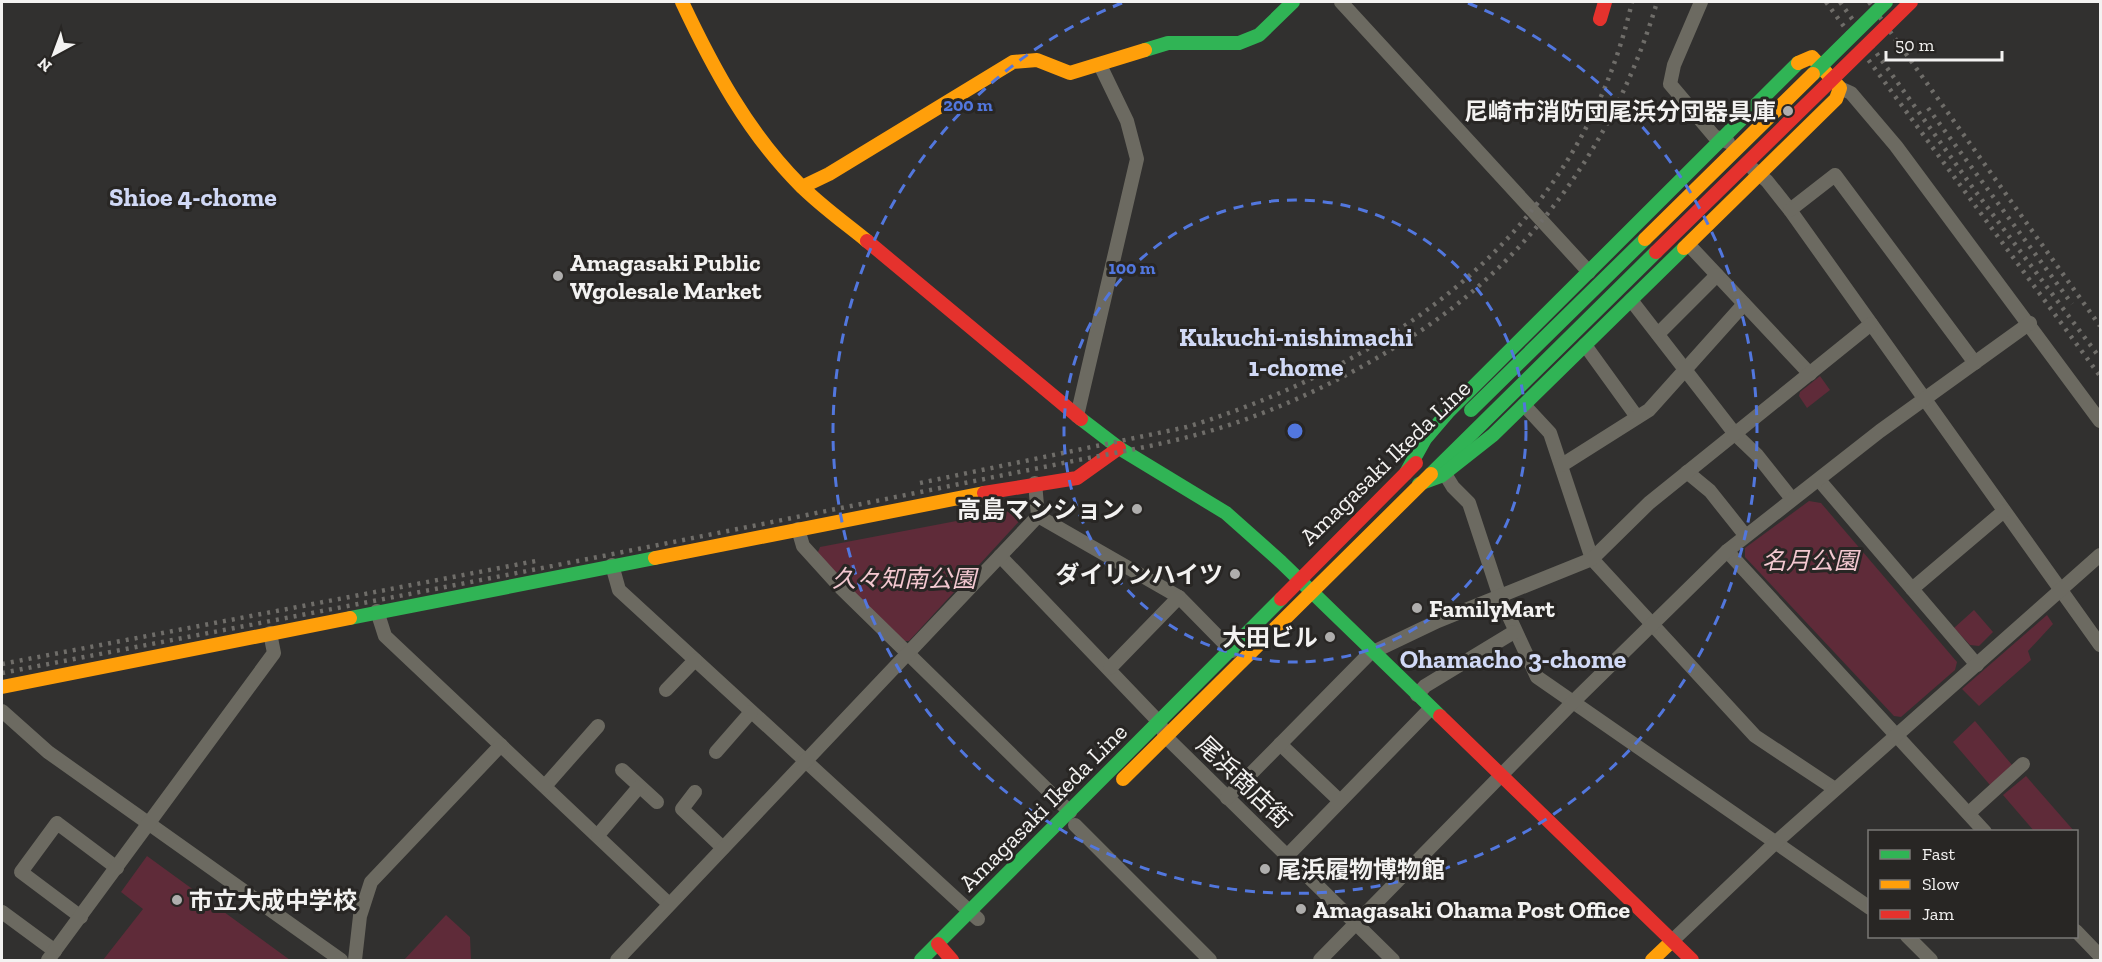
<svg xmlns="http://www.w3.org/2000/svg" width="2102" height="962" viewBox="0 0 2102 962" font-family="'Zilla Slab','Noto Sans JP',serif">
  <rect width="100%" height="100%" fill="#31302f"/>
  <g fill="#5f2b39">
    <polygon points="1820,376 1830,390 1807,408 1799,396 1800,392"/>
    <polygon points="1809,501 1821,503 1957,662 1955,670 1901,717 1894,716 1745,557 1745,548"/>
    <polygon points="1019,509 1024,516 909,641 902,641 816,557 820,547"/>
    <polygon points="1974,610 1993,632 1979,646 1970,645 1954,628"/>
    <polygon points="2047,615 2053,624 2028,651 2031,660 1979,706 1962,689"/>
    <polygon points="1975,721 2012,765 1990,785 1953,742"/>
    <polygon points="2026,776 2074,831 2034,831 2003,795"/>
    <polygon points="147,856 290,960 103,960 143,909 121,892"/>
    <polygon points="446,915 470,937 471,960 404,960"/>
  </g>
  <g fill="none" stroke-linecap="round" stroke-linejoin="round">
    <g stroke="#6c6a61" stroke-width="14">
      <polyline points="1341,2 1589,272"/>
      <polyline points="1701,2 1674,65 1670,84 1714,136 1728,142"/>
      <polyline points="1840,88 1851,93 1896,146 2100,421"/>
      <polyline points="1753,169 1767,181 1790,210 2100,645"/>
      <polyline points="1790,210 1835,175 1975,363"/>
      <polyline points="1688,244 1810,374"/>
      <polyline points="1631,300 1735,434 1757,455 1792,499"/>
      <polyline points="1658,334 1717,275"/>
      <polyline points="1585,345 1637,417"/>
      <polyline points="1524,405 1550,433 1592,559 1755,736 1835,789"/>
      <polyline points="1077,416 1137,159 1127,121 1100,65"/>
      <polyline points="1562,465 1649,410 1744,304"/>
      <polyline points="1687,472 1710,491 1745,535"/>
      <polyline points="1445,474 1453,487 1469,503 1500,597 1537,677 1870,908"/>
      <polyline points="1819,480 1977,665"/>
      <polyline points="1035,483 1038,516 1179,597 1232,651"/>
      <polyline points="798,529 803,546 842,589 1070,812"/>
      <polyline points="1727,551 1985,832"/>
      <polyline points="1000,556 1159,722 1166,737 1393,960"/>
      <polyline points="612,565 619,590 978,919"/>
      <polyline points="1912,589 2004,511"/>
      <polyline points="377,611 385,636 669,904"/>
      <polyline points="1373,652 1438,621 1592,559 1649,503 1871,324"/>
      <polyline points="1110,668 1179,597"/>
      <polyline points="666,690 695,660"/>
      <polyline points="1417,695 1425,686 1514,632"/>
      <polyline points="2,711 48,752 341,960"/>
      <polyline points="1280,744 1340,801"/>
      <polyline points="716,752 751,712"/>
      <polyline points="622,770 657,802"/>
      <polyline points="545,786 598,726"/>
      <polyline points="695,792 682,809 723,848"/>
      <polyline points="1227,798 1372,651"/>
      <polyline points="1969,813 2023,764"/>
      <polyline points="1075,825 1210,960"/>
      <polyline points="598,835 639,787"/>
      <polyline points="1287,856 1431,708"/>
      <polyline points="2,912 55,951"/>
      <polyline points="81,917 21,872 57,823 117,868"/>
      <polyline points="2076,931 2100,956"/>
      <polyline points="1907,936 1931,960"/>
      <polyline points="1672,941 1775,843 2100,555"/>
      <polyline points="48,960 274,653 270,633"/>
      <polyline points="355,960 360,916 371,882 501,745"/>
      <polyline points="617,960 1038,516"/>
      <polyline points="1320,960 1573,702 1727,551 1880,431 2030,323"/>
    </g>
    <g stroke="#30b455" stroke-width="14">
      <polyline points="1145,50 1168,43 1239,43 1259,35 1293,2"/>
      <polyline points="1471,410 1645,239"/>
      <polyline points="1081,419 1119,448 1226,513 1281,562 1440,716"/>
      <polyline points="1406,473 1425,439 1449,411 1798,63"/>
      <polyline points="1431,474 1656,252"/>
      <polyline points="1419,484 1441,476 1493,435 1684,248"/>
      <polyline points="350,618 655,558"/>
      <polyline points="921,960 1281,599"/>
    </g>
    <g stroke="#ff9f0a" stroke-width="14">
      <path d="M682 2C713 68 748 133 800 185 821 206 845 223 867 241"/>
      <polyline points="802,187 829,174 1013,62 1037,60 1070,73 1145,50"/>
      <polyline points="1684,248 1836,99 1840,88 1812,57 1798,63"/>
      <polyline points="655,558 984,493"/>
      <polyline points="2,687 350,618"/>
      <polyline points="1123,779 1431,474"/>
      <polyline points="1652,960 1672,941"/>
    </g>
    <g stroke="#e5322d" stroke-width="14">
      <polyline points="1600,19 1605,2"/>
      <polyline points="867,241 1081,419"/>
      <polyline points="984,493 1077,478 1119,448"/>
      <polyline points="1281,599 1416,463"/>
      <polyline points="1440,716 1692,960"/>
      <polyline points="938,944 952,960"/>
    </g>
    <g stroke="#6f6d69" stroke-width="4.5" stroke-dasharray="3 6" stroke-linecap="butt">
      <polyline points="1826,2 2100,376"/>
      <polyline points="1840,2 1973,188 2100,358"/>
      <polyline points="1869,2 2100,326"/>
      <polyline points="1928,108 2072,304"/>
      <path d="M920 483 1187 427C1400 361 1580 230 1632 2"/>
      <polyline points="2,664 541,560"/>
      <path d="M2 673C280 619 558 566 836 509 907 495 978 480 1049 466 1095 456 1142 449 1188 437 1266 417 1343 381 1411 337 1532 260 1617 138 1657 2"/>
    </g>
    <polyline stroke="#30b455" stroke-width="14" points="1813,74 1886,2"/>
    <polyline stroke="#ff9f0a" stroke-width="14" points="1645,239 1813,74"/>
    <polyline stroke="#e5322d" stroke-width="14" points="1656,252 1911,2"/>
  </g>
  <g fill="none" stroke="#5277de" stroke-width="3" stroke-dasharray="10 8">
    <circle cx="1295" cy="431" r="231"/>
    <path d="M1468 3A462 462 0 1 1 1122 3"/>
  </g>
  <g fill="#afaead" stroke="#282624" stroke-width="2">
    <circle cx="1788" cy="111" r="6"/>
    <circle cx="558" cy="276" r="6"/>
    <circle cx="1137" cy="509" r="6"/>
    <circle cx="1235" cy="574" r="6"/>
    <circle cx="1417" cy="608" r="6"/>
    <circle cx="1330" cy="637" r="6"/>
    <circle cx="1265" cy="869" r="6"/>
    <circle cx="177" cy="900" r="6"/>
    <circle cx="1301" cy="909" r="6"/>
  </g>
  <g text-anchor="middle" dominant-baseline="central" stroke-width="6" stroke-linejoin="round" paint-order="stroke">
    <g font-size="24" font-weight="bold" fill="#f3f2f1" stroke="#282624" text-anchor="start">
      <text x="1776" y="111" text-anchor="end">尼崎市消防団尾浜分団器具庫</text>
      <text x="570" y="262">Amagasaki Public<tspan x="570" dy="28">Wgolesale Market</tspan></text>
      <text x="1125" y="509" text-anchor="end">高島マンション</text>
      <text x="1223" y="574" text-anchor="end">ダイリンハイツ</text>
      <text x="1429" y="608">FamilyMart</text>
      <text x="1318" y="637" text-anchor="end">大田ビル</text>
      <text x="1277" y="869">尾浜履物博物館</text>
      <text x="189" y="900">市立大成中学校</text>
      <text x="1313" y="909">Amagasaki Ohama Post Office</text>
    </g>
    <g font-size="24" fill="#f3f2f1" stroke="#282624">
      <text transform="translate(1385 462) rotate(-44)">Amagasaki Ikeda Line</text>
      <text transform="translate(1244 782) rotate(44)">尾浜商店街</text>
      <text transform="translate(1043 807) rotate(-45)">Amagasaki Ikeda Line</text>
    </g>
    <g font-size="24" font-style="italic" fill="#f3c8d0" stroke="#282624">
      <text x="1810" y="560">名月公園</text>
      <text x="904" y="578">久々知南公園</text>
    </g>
    <g font-size="26" font-weight="bold" fill="#d1d9f6" stroke="#282624">
      <text x="193" y="197">Shioe 4-chome</text>
      <text x="1296" y="337">Kukuchi-nishimachi<tspan x="1296" dy="30">1-chome</tspan></text>
      <text x="1513" y="659">Ohamacho 3-chome</text>
    </g>
  </g>
  <circle cx="1295" cy="431" r="9" fill="#5277de" stroke="#282624" stroke-width="3"/>
  <g font-size="18" text-anchor="middle" font-weight="bold" fill="#5277de" stroke="#282624" stroke-width="6" stroke-linejoin="round" paint-order="stroke">
    <text x="968" y="111">200 m</text>
    <text x="1132" y="274">100 m</text>
  </g>
  <rect width="2102" height="962" fill="none" stroke="#f3f2f1" stroke-width="6"/>
  <rect x="1868" y="830" width="210" height="108" fill="#282624" stroke="#797876" stroke-width="1.5"/>
  <rect x="1880" y="850" width="30" height="9" fill="#30b455" stroke="#797876" stroke-width="1.5"/>
  <text x="1922" y="860" font-size="18" fill="#f3f2f1">Fast</text>
  <rect x="1880" y="880" width="30" height="9" fill="#ff9f0a" stroke="#797876" stroke-width="1.5"/>
  <text x="1922" y="890" font-size="18" fill="#f3f2f1">Slow</text>
  <rect x="1880" y="910" width="30" height="9" fill="#e5322d" stroke="#797876" stroke-width="1.5"/>
  <text x="1922" y="920" font-size="18" fill="#f3f2f1">Jam</text>
  <g transform="translate(54 54) rotate(221)" stroke="#282624" stroke-width="4.5" paint-order="stroke">
  <path d="M0-4.5L10 22L0 15L-10 22Z" fill="#f3f2f1"/>
  <text y="-9" font-size="16" font-weight="bold" text-anchor="middle" fill="#f3f2f1">N</text>
  </g>
  <path d="M1886 51v9h116v-9" fill="none" stroke="#f3f2f1" stroke-width="3"/>
  <text x="1895" y="51" font-size="18" fill="#f3f2f1" stroke="#282624" stroke-width="4.5" paint-order="stroke">50 m</text>
</svg>
